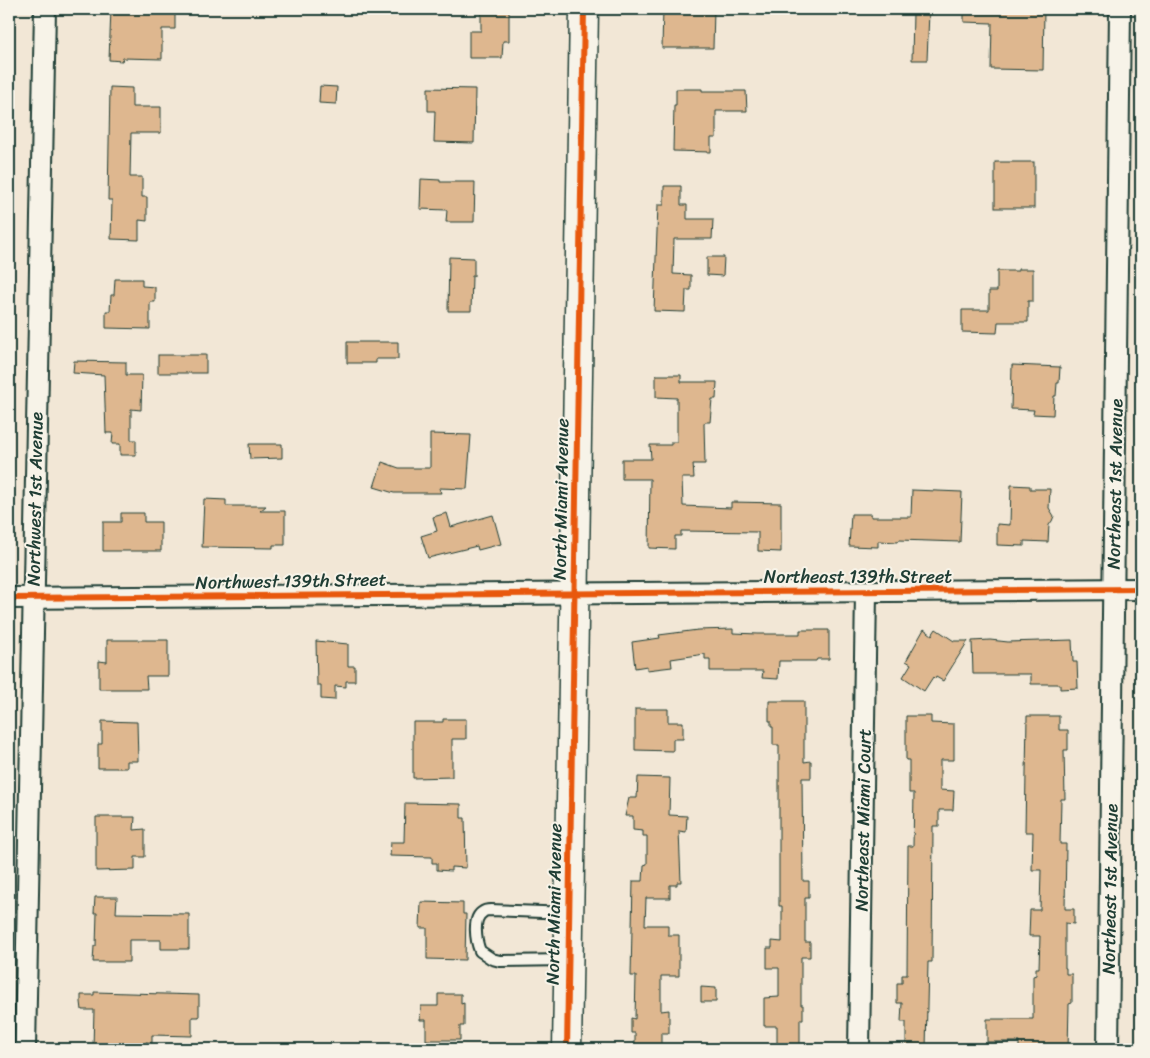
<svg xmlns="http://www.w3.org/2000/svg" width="1150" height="1058" viewBox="0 0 1150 1058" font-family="Sriracha,sans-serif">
  <rect width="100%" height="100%" fill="#f2e7d6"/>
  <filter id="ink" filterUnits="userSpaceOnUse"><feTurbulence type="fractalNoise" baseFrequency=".02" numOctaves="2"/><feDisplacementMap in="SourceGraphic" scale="10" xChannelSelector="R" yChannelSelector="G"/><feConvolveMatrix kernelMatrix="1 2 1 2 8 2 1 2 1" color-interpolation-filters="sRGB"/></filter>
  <g filter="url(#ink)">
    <g fill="#deb78f" stroke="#1f3d34">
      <polygon points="111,9 175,9 175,29 162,29 162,59 123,58 122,61 109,60"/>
      <polygon points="481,9 509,9 509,41 503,41 502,58 469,58 469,31 481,31"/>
      <polygon points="663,9 714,9 713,48 662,48"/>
      <polygon points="964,9 1044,9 1043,70 991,69 992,23 964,22"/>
      <polygon points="913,12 929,12 927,60 912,60"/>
      <polygon points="320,86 337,87 336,104 319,103"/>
      <polygon points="110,87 132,88 132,107 161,107 161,133 131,133 130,177 142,177 142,197 147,197 147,221 139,220 139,240 111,239 112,200 108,200"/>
      <polygon points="428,88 475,89 474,143 434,142 435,111 428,111"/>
      <polygon points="676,89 702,89 702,91 746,91 747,111 716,111 716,138 711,138 711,152 673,151 674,105 676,105"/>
      <rect x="995" y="162" width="39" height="46"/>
      <polygon points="421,179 440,180 440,182 475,182 474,222 446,222 447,210 420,209"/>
      <polygon points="664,186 681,186 681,205 687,205 687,219 713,219 712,239 674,239 673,274 691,275 691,290 686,290 685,312 654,311 658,205 664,205"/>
      <polygon points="449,257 474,258 474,276 472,276 471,311 448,311"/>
      <polygon points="707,257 724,257 723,276 707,275"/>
      <polygon points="1018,269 1033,269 1033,301 1028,301 1028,322 998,322 997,333 962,332 962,310 989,310 989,291 997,291 997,271 1018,271"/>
      <polygon points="115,279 142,279 142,286 155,287 155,302 150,302 150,329 106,328 106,311 110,311 111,295 114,295"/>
      <polygon points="347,342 398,342 398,359 376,359 376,363 347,363"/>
      <rect x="158" y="355" width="48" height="18"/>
      <polygon points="74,361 126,362 126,375 142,375 141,410 131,409 131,440 136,440 136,455 120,455 120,444 112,444 113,433 106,433 104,375 73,373"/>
      <polygon points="1012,365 1060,367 1059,383 1057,383 1056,396 1054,396 1053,415 1033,414 1034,410 1011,409"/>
      <polygon points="656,375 681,375 681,382 717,382 716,399 712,399 710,422 705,422 704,424 705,464 693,464 694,478 682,478 683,506 731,508 731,502 781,503 781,552 758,551 758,532 681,531 681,536 675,536 675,549 649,548 650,479 622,479 622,459 651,459 650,445 671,445 671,442 677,442 677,398 656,397"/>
      <polygon points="430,434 471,435 467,489 439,488 441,493 394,493 374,487 382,462 399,468 430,468"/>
      <polygon points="249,444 282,444 282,458 250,459"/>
      <polygon points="1011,485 1030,486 1030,489 1050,489 1049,508 1054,516 1052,521 1049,525 1048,542 1024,541 1024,546 997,545 997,524 1010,525"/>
      <polygon points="912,490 962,492 960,542 899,540 898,542 878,541 878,547 849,546 851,514 871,514 871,517 911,517"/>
      <polygon points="204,499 226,500 226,506 266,506 260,511 285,511 285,545 273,545 273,548 202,547"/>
      <polygon points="121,513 144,513 144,522 161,522 161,551 103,551 103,522 121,522"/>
      <polygon points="447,513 451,527 493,515 501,544 478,550 477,546 428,558 421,536 437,531 433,517"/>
      <polygon points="733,629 733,633 758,634 800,634 800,630 829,630 829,659 817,659 816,661 779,661 778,679 762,678 763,671 710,671 710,659 705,659 705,654 671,659 672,667 647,670 647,666 635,668 632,642 660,638 659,635 698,630"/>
      <polygon points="924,629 932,635 936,629 954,641 968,641 943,681 936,677 935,679 933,677 924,691 903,677 911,664 906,661"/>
      <polygon points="107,640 168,640 168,676 146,676 147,689 99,689 99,661 107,662"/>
      <polygon points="990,640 1008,642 1072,640 1073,662 1077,662 1078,688 1060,689 1060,684 1031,684 1031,674 973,674 972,641"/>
      <polygon points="316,641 348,644 348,666 355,666 355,681 346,681 346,687 335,686 335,700 321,699 321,685 317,685"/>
      <polygon points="769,701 804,701 804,762 811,761 811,778 802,778 803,881 809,881 809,898 805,898 805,942 810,942 810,957 801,957 801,1005 803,1005 803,1019 800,1019 800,1048 777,1048 777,1026 764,1026 764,998 779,997 779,968 767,968 767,948 772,948 772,941 782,942 782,906 779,906 779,745 773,745 773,727 771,727 771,721 769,721"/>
      <polygon points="635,709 668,709 668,722 683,722 683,739 673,739 673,751 635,750"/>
      <polygon points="906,716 931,716 931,723 954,724 954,760 940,760 940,790 954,791 953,810 939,810 939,826 933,826 932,962 928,962 926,1049 906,1049 906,1022 901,1022 902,1003 897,1003 897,983 902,983 902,975 907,975 908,846 913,846 914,793 909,793 909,760 906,760"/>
      <polygon points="1027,716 1059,716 1059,730 1068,730 1068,750 1064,750 1065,799 1061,799 1060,844 1066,844 1065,909 1074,909 1074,924 1065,923 1065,968 1066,968 1066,974 1072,974 1072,1003 1069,1004 1068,1049 1019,1049 1019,1042 987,1042 987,1019 1033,1019 1033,976 1036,975 1036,968 1039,968 1040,936 1029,936 1030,910 1040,910 1040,909 1041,870 1032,870 1033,832 1025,832"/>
      <polygon points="443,719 466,719 466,739 452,739 452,777 413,778 413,722 443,722"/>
      <polygon points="102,721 137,722 138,761 127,761 127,768 98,768 98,744 102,744"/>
      <polygon points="638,777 670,778 669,815 687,816 686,832 679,831 681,882 677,882 677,885 670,885 670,898 646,898 645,925 668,925 668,935 679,935 679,976 661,976 661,1011 669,1010 669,1033 661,1033 661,1049 635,1048 635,1033 631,1033 631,1018 635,1019 636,976 631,976 633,881 643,881 644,865 647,864 647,836 643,836 643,831 633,830 633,816 625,816 629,798 637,798"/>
      <polygon points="405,803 461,804 461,818 465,818 466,868 451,867 451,871 437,870 437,863 432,863 432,857 390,856 391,842 404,842"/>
      <polygon points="96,817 135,817 134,830 145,829 145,857 135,857 135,870 96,871"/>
      <polygon points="95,897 117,897 116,913 189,914 189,949 161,949 161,940 129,940 129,962 93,962 94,946 96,946 97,913 94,913"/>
      <polygon points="421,902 463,903 463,914 466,914 465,960 427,959 427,928 420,928"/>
      <polygon points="701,987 716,988 716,1002 701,1002"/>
      <polygon points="94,992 199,995 199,1017 192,1017 192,1036 152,1035 152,1043 146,1042 146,1049 93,1048 94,1010 82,1010 81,1002 81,995 94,995"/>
      <polygon points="438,994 461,994 461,1004 464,1003 464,1026 460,1026 460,1040 426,1040 426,1020 420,1020 421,1006 438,1006"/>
    </g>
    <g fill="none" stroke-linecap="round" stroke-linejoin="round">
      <defs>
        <path id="lane" d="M567 960 500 961 492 959 480 951C476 941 472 918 483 912 485 910 488 910 491 910L569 913"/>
        <g id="street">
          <polyline points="9,598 1141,589"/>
          <polyline points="25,1049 45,9"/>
          <polyline points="859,1049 866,592"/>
          <polyline points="1108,1049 1120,9"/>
        </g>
        <polyline id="secondary" points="567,1049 584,9"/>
      </defs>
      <use href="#lane" stroke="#1f3d34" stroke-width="14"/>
      <use href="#street" stroke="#1f3d34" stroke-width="24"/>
      <use href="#secondary" stroke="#1f3d34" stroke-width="31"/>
      <use href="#lane" stroke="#f7f3e8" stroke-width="10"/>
      <use href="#street" stroke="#f7f3e8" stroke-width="20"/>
      <use href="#secondary" stroke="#f7f3e8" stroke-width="28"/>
      <defs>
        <g id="cycleway">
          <polyline points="9,598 1141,589"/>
          <polyline points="567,1049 584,9"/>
        </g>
      </defs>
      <use href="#cycleway" stroke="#f7f3e8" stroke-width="9"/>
      <use href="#cycleway" stroke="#e8590c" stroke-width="6"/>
    </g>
  </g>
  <g text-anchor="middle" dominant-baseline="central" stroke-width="4" stroke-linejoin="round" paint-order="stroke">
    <g font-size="18" fill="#1f3d34" stroke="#f7f3e8">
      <text transform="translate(1115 484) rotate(-89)">Northeast 1st Avenue</text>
      <text transform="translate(35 499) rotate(-89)">Northwest 1st Avenue</text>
      <text transform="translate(561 499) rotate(-89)">North Miami Avenue</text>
      <text x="858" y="577">Northeast 139th Street</text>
      <text transform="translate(291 581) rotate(-1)">Northwest 139th Street</text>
      <text transform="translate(863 820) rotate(-89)">Northeast Miami Court</text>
      <text transform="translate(1110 889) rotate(-89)">Northeast 1st Avenue</text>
      <text transform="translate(554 904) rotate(-89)">North Miami Avenue</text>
    </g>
  </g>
  <rect width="1150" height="1058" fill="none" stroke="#f7f3e8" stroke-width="30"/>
  <rect x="15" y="15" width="1120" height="1028" fill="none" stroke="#1f3d34" stroke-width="2" filter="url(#ink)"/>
</svg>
